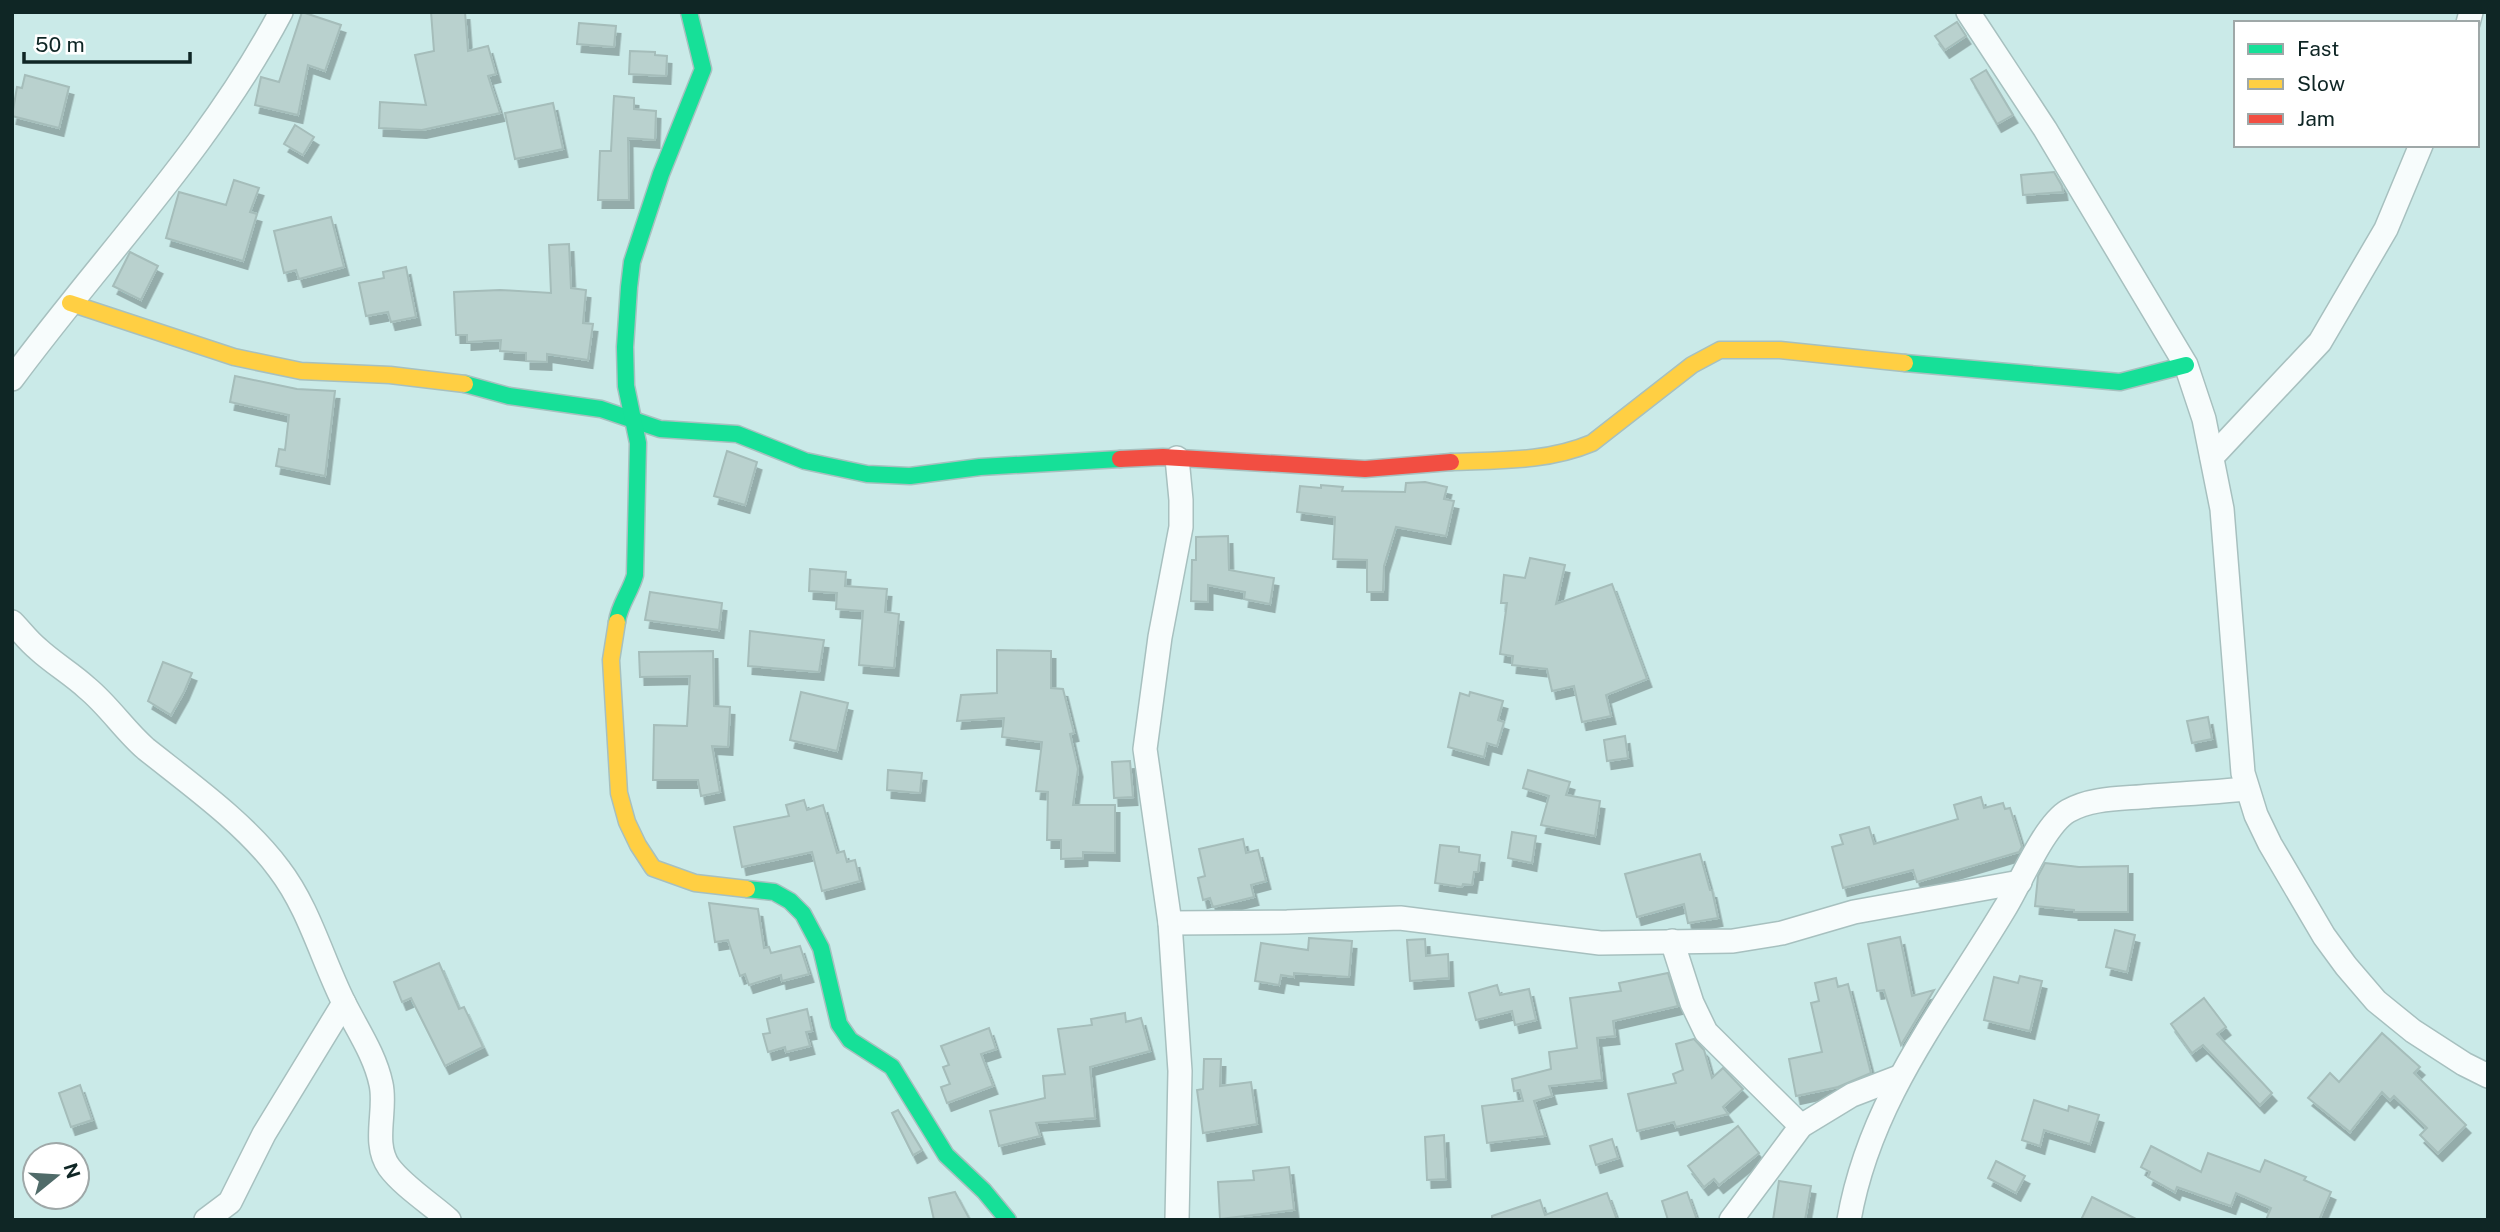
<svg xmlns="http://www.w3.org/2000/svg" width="2500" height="1232" viewBox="0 0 2500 1232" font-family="'Public Sans',sans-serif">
  <defs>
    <filter id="shadow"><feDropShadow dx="4.5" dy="8" stdDeviation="0" flood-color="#0004"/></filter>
  </defs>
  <rect width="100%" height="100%" fill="#caeae8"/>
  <g fill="#b9d1ce" stroke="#a5bdba" stroke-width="2" filter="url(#shadow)">
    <polygon points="302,12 341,25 325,71 308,65 298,115 255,105 261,77 279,82"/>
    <polygon points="431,12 465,12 468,51 488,46 496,74 488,76 500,113 422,130 379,128 380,102 426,105 415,55 434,51"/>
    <polygon points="1957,22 1966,36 1945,50 1935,36"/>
    <polygon points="579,23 616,26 614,47 577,44"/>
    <polygon points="630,51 655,52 655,55 667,56 666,76 629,74"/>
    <polygon points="1986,70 2013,115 1997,124 1971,79"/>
    <polygon points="25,75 69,87 59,128 12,116 17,87 22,88"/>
    <polygon points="614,96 634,98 634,109 656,111 655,140 628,138 629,200 598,200 600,151 611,151"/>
    <polygon points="553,103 563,149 515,159 505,113"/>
    <polygon points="295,125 314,137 303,155 284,144"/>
    <polygon points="2054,172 2062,186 2063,192 2023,195 2021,175"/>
    <polygon points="234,180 259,188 250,212 257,214 243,261 166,238 179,192 226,205"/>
    <polygon points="331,217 344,267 299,279 296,270 284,273 274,231"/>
    <polygon points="569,244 571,288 586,290 583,323 593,324 588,360 547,354 547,362 526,361 526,353 500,351 501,340 467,342 467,335 456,335 454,292 500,290 551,293 549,245"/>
    <polygon points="130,252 158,266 141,300 113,286"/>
    <polygon points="406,267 416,317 391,322 388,312 366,316 359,283 384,278 383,272"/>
    <polygon points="235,376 297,389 335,391 325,476 276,466 279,449 285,450 289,415 230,402"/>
    <polygon points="727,451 757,462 745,505 714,496"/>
    <polygon points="1425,482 1447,487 1444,499 1454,501 1446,536 1396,527 1384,566 1383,592 1367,592 1367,560 1333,559 1335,517 1297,512 1300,486 1321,488 1321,485 1343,487 1342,491 1405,492 1406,483"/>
    <polygon points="1228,536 1229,570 1274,578 1270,604 1244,599 1245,592 1208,585 1208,602 1191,601 1192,560 1196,560 1196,537"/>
    <polygon points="1530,558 1565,565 1556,604 1612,584 1647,679 1606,695 1611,716 1582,722 1574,686 1552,691 1547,669 1512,665 1513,656 1500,654 1507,603 1501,603 1504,575 1525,578"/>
    <polygon points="810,569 846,572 845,586 887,589 885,612 899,614 894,668 859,665 863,611 836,609 837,593 809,591"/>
    <polygon points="650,592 722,603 719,630 645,620"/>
    <polygon points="750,631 824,640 819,672 748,666"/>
    <polygon points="997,650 1051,651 1051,688 1063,689 1074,733 1070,734 1078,769 1073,805 1115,805 1115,853 1083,852 1083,858 1061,859 1061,840 1047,840 1048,792 1036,791 1042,742 1002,737 1004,718 957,721 961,695 997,693"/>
    <polygon points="713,651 714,706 730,707 728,747 712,746 720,792 701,796 698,780 653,780 654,725 687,726 690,676 640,677 639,652"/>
    <polygon points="163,662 192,673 184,692 171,715 148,701"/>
    <polygon points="801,692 848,703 837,751 790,740"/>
    <polygon points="1470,692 1503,701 1498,720 1504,722 1497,746 1487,743 1484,757 1448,747 1460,693 1469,696"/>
    <polygon points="2208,717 2212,739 2192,743 2187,721"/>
    <polygon points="1625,736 1628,758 1607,761 1604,740"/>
    <polygon points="1130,761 1133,797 1114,798 1112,762"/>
    <polygon points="888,770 922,773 920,793 887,790"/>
    <polygon points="1528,770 1570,782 1566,795 1600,801 1595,836 1541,825 1549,796 1523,788"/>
    <polygon points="1981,797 1984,808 2003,803 2005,809 2010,808 2022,847 2019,852 1917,882 1913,870 1843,888 1832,847 1843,844 1840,835 1869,827 1874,844 1958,819 1954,805"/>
    <polygon points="804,800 807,810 823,805 837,853 844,851 847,862 855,860 860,881 822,891 812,852 742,867 734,827 789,816 786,805"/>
    <polygon points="1512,832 1536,836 1532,863 1508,858"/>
    <polygon points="1243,839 1246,853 1258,850 1266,881 1251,885 1254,897 1213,907 1210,898 1203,900 1198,878 1205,876 1199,849"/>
    <polygon points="1440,845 1459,847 1459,852 1480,855 1478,872 1474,872 1472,885 1463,884 1462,887 1435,883"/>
    <polygon points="1700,854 1710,890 1712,890 1718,918 1688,923 1684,904 1637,917 1625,874"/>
    <polygon points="2045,863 2079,867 2128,866 2128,912 2074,912 2074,910 2035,906 2038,876"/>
    <polygon points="709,903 758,909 764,948 769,947 771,953 800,946 809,974 782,981 781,975 749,985 745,974 740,976 728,940 715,942"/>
    <polygon points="2115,930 2135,935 2127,972 2106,967"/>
    <polygon points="1900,937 1912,996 1934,990 1901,1045 1884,990 1877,991 1868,944"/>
    <polygon points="1309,938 1352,941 1349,977 1294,973 1294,977 1281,975 1279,985 1255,981 1261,943 1308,950"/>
    <polygon points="1425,939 1426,956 1448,954 1449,978 1410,981 1407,940"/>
    <polygon points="439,963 459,1009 464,1007 483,1047 445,1066 411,998 402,1002 394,982"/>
    <polygon points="1668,973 1678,1006 1613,1021 1615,1036 1597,1038 1602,1080 1549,1086 1552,1096 1534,1101 1545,1136 1487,1143 1482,1106 1523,1101 1520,1090 1514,1091 1512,1079 1551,1069 1549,1052 1577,1048 1570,998 1621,991 1619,983"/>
    <polygon points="2020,976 2042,981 2030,1031 1984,1020 1994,977 2018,983"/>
    <polygon points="1836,978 1838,987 1848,984 1871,1073 1838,1087 1796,1096 1789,1059 1822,1052 1811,1003 1819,1001 1815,983"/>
    <polygon points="1497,985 1500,995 1529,989 1536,1020 1515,1025 1512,1011 1476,1020 1469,993"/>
    <polygon points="2204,998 2226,1027 2217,1034 2272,1093 2260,1105 2203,1045 2192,1053 2171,1024"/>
    <polygon points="807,1009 812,1031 806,1032 810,1046 786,1052 785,1047 768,1052 763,1034 770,1033 767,1019"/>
    <polygon points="1125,1013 1126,1022 1141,1018 1150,1051 1090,1067 1095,1118 1036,1123 1040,1136 999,1146 990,1111 1045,1098 1043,1076 1065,1074 1058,1029 1092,1025 1091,1019"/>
    <polygon points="989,1028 996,1049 981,1054 993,1086 947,1103 941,1087 950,1084 943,1067 949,1065 941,1046"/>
    <polygon points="2382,1033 2420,1067 2414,1073 2466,1125 2438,1153 2420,1135 2427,1128 2394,1096 2390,1100 2382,1092 2350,1132 2308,1098 2330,1073 2339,1082"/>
    <polygon points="1694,1039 1704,1050 1712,1078 1723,1068 1743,1089 1723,1107 1728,1114 1676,1127 1674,1122 1637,1131 1628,1094 1676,1083 1673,1074 1683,1070 1676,1044"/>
    <polygon points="1204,1059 1221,1059 1220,1086 1251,1082 1257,1124 1203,1133 1197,1090 1203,1089"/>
    <polygon points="80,1085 92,1120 71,1127 59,1093"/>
    <polygon points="2034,1100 2068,1111 2069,1106 2099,1115 2090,1144 2044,1130 2040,1146 2022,1140"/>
    <polygon points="898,1110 922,1150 913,1155 892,1113"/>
    <polygon points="1738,1126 1759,1153 1719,1185 1714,1179 1704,1187 1688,1166"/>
    <polygon points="1444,1135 1446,1179 1427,1180 1425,1137"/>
    <polygon points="1612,1139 1618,1158 1596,1165 1590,1146"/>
    <polygon points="2151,1146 2201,1172 2208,1153 2260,1172 2265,1160 2306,1177 2304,1180 2331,1192 2319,1220 2266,1220 2271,1208 2236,1193 2231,1206 2177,1187 2175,1192 2148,1177 2150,1172 2141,1167"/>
    <polygon points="1996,1161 2025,1176 2016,1193 1988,1178"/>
    <polygon points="1289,1167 1294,1210 1220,1219 1218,1182 1254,1180 1253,1171"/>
    <polygon points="1779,1181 1811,1186 1805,1220 1773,1220"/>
    <polygon points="955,1192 970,1220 934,1220 929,1198"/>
    <polygon points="1687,1192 1697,1220 1668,1220 1662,1201"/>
    <polygon points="1607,1193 1617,1220 1492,1220 1492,1216 1540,1200 1545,1215"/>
    <polygon points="2092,1197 2138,1220 2081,1220"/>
  </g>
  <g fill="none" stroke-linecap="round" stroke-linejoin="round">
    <defs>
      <g id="street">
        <polyline points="1968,12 2045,129 2186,365 2204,419 2222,509 2243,773 2256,815 2270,844 2324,936 2346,966 2376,1001 2413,1031 2464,1064 2488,1076"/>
        <polyline points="2468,23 2471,12"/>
        <path d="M12 379C102 257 210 147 281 12"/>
        <polyline points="2212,457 2320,342 2386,229 2421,145"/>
        <path d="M12 622C21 631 28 641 38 649 53 663 72 674 87 688 109 706 125 731 146 749 190 784 246 824 279 869 309 908 322 959 344 1003 357 1029 375 1055 381 1084 387 1110 372 1143 389 1167 403 1186 431 1204 449 1220"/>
        <polyline points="1170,923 1287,922 1400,918 1600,943 1733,941 1782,933 1854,912 2020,882"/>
        <polyline points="1672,941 1692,1003 1706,1032 1801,1126"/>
        <polyline points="206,1220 230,1202 264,1134 344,1003"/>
        <polyline points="1177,1220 1180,1071 1170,923 1145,749 1160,637 1181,527 1181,500 1177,458"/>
        <polyline points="1731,1220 1801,1126 1852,1095 1899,1077"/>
        <path d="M1849 1220C1870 1099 1944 1010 2005 908 2020 884 2044 825 2068 811 2093 797 2123 799 2151 796 2183 794 2215 792 2246 789"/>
      </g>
      <g id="fast">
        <polyline points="1905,363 2120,382 2186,365"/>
        <polyline points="465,384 509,396 601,409 660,429 737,434 805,461 867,474 910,476 980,467 1120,459"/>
        <path d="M617 622C619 605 631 591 635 575L638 443 626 386 625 347 629 287 632 262 661 174 703 69 689 12"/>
        <polyline points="747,889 774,892 790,901 803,914 821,948 839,1024 850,1040 892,1067 946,1155 984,1191 1008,1220"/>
      </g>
      <g id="slow">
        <polyline points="70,303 234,357 301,371 390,375 465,384"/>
        <path d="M1451 462C1499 460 1547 462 1592 443L1692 365 1720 350H1780L1905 363"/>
        <polyline points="617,622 611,660 619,793 627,822 638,845 653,868 695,883 747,889"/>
      </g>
      <polyline id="jam" points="1120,459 1163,457 1365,469 1451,462"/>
    </defs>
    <use href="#street" stroke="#a7c0bf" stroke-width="26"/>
    <use href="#fast" stroke="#a7c0bf" stroke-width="19"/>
    <use href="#slow" stroke="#a7c0bf" stroke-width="19"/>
    <use href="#jam" stroke="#a7c0bf" stroke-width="19"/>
    <use href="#street" stroke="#f7fcfc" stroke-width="23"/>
    <use href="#fast" stroke="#16e098" stroke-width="16"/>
    <use href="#slow" stroke="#ffcf43" stroke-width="16"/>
    <use href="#jam" stroke="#f24e42" stroke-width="16"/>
  </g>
  <rect width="2500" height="1232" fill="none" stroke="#0f2625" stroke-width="28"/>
  <rect x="2234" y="21" width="245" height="126" fill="#ffffff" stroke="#9fa8a8" stroke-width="2"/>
  <rect x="2248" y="44" width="35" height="10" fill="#16e098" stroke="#9fa8a8" stroke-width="2"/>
  <text x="2297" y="56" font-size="21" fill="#0f2625">Fast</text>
  <rect x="2248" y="79" width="35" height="10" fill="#ffcf43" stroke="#9fa8a8" stroke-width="2"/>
  <text x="2297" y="91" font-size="21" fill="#0f2625">Slow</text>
  <rect x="2248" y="114" width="35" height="10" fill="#f24e42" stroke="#9fa8a8" stroke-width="2"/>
  <text x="2297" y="126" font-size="21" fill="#0f2625">Jam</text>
  <g transform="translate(56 1176) rotate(72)"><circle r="33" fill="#ffffff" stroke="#9fa8a8" stroke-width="2"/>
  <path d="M0-5L12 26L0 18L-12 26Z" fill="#506b69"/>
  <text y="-10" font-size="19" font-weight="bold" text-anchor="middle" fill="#0f2625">N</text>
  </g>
  <path d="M24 52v10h166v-10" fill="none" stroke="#0f2625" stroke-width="3.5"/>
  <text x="35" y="52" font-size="21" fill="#0f2625" stroke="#ffffff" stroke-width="5" paint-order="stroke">50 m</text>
</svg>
